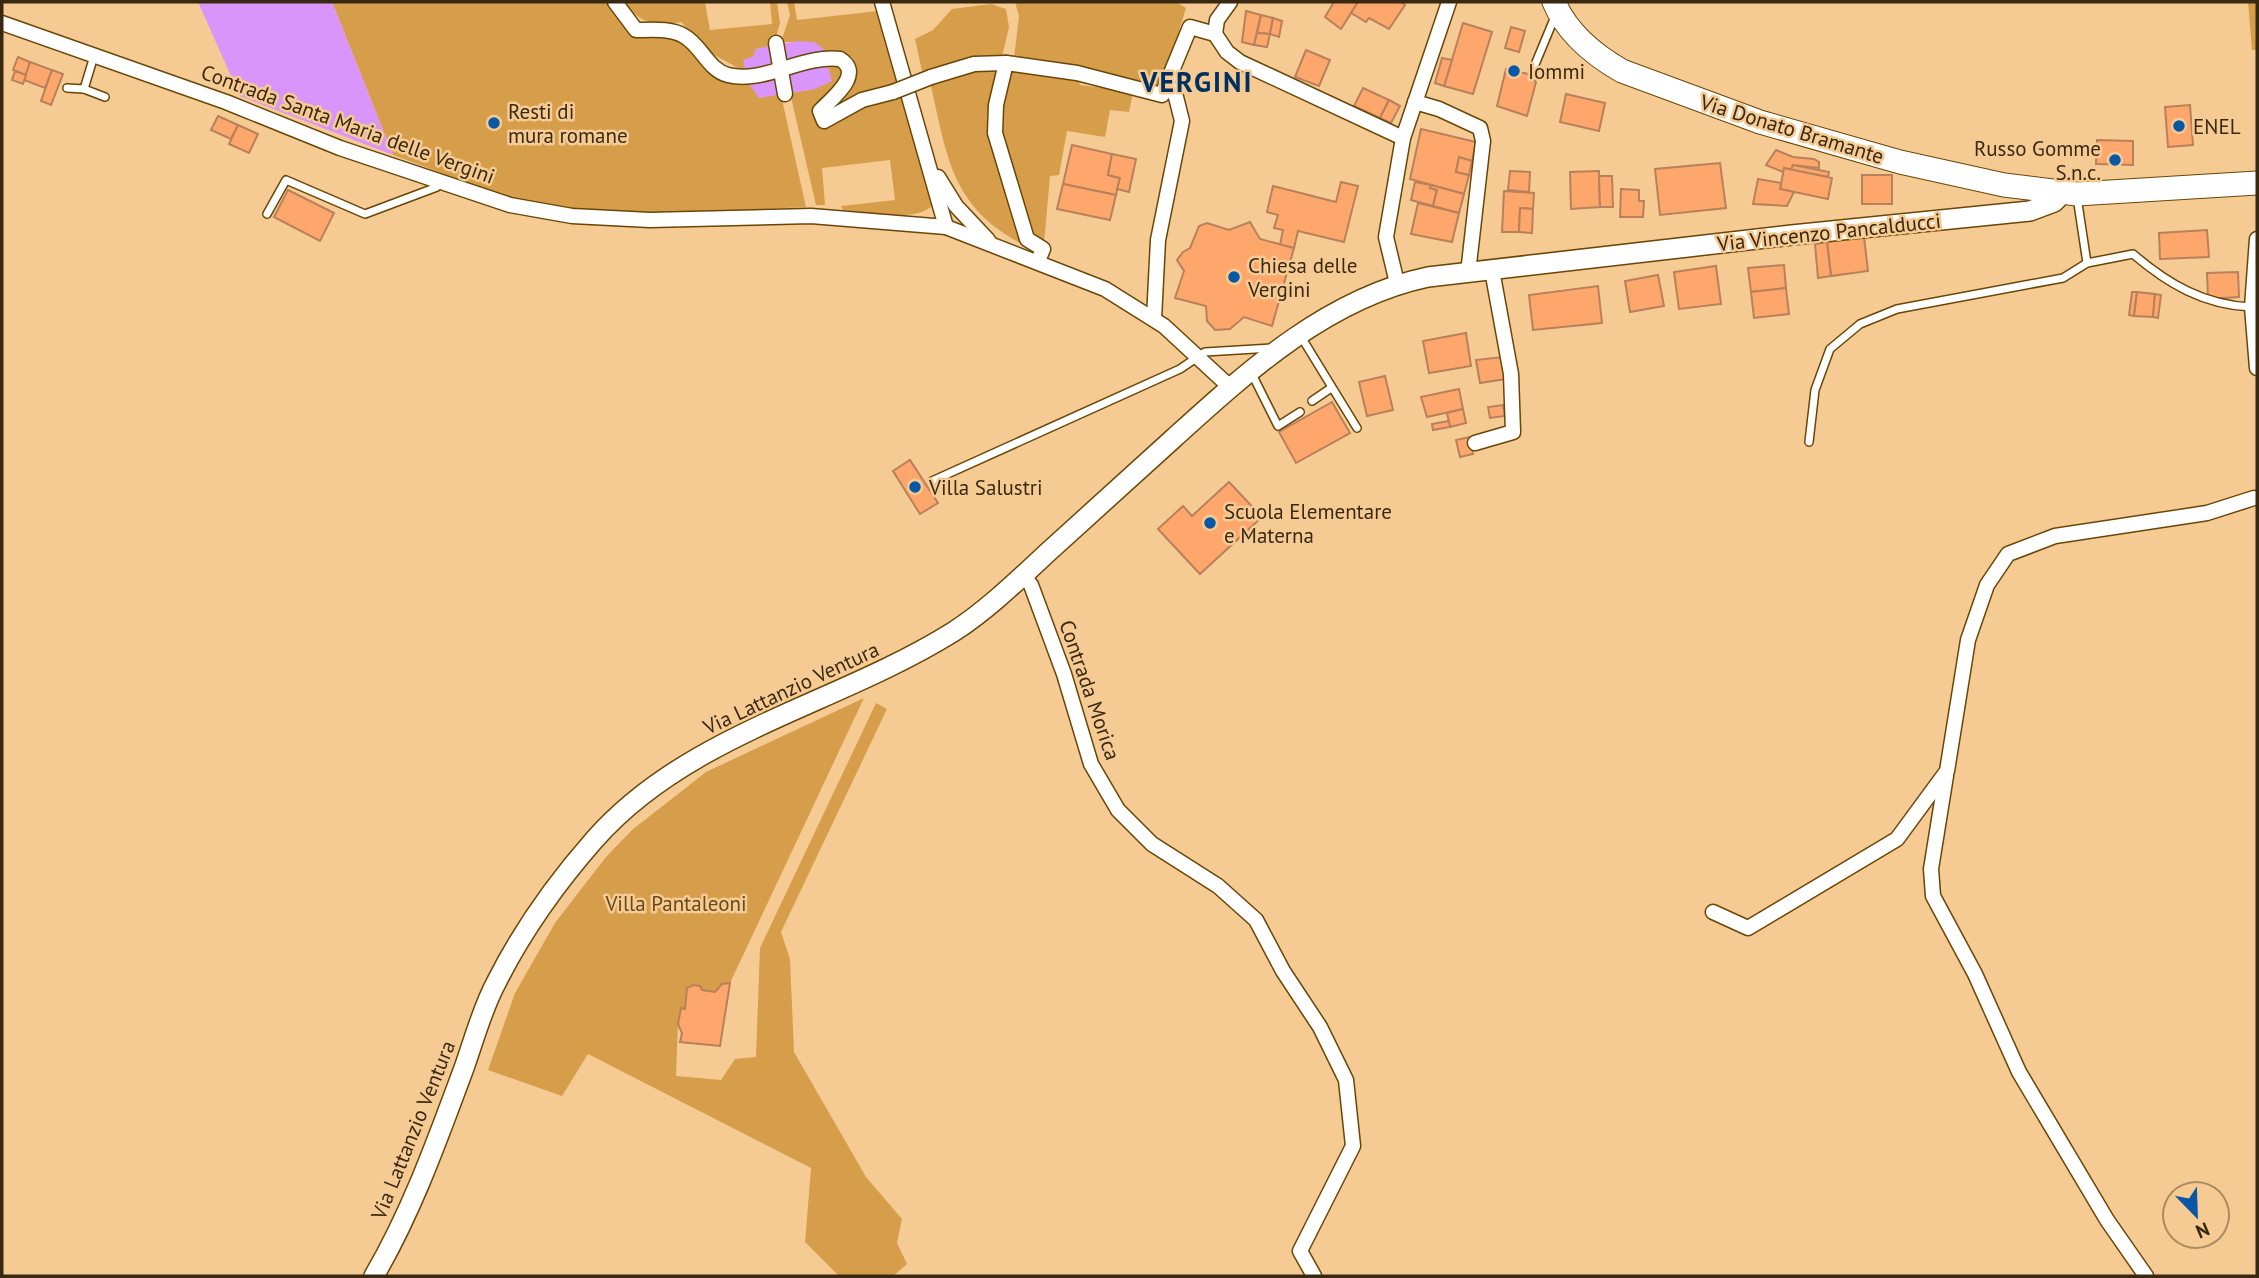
<svg xmlns="http://www.w3.org/2000/svg" width="2259" height="1278" viewBox="0 0 2259 1278" font-family="'PT Sans',sans-serif">
  <rect width="100%" height="100%" fill="#f6cb93"/>
  <g fill="#d69e4a">
    <path d="M332 2H608C626 36 640 37 676 38L723 81H747L781 95 806 207C721 210 612 224 529 202 483 191 438 171 393 155Z"/>
    <path d="M625 2H705L710 30 772 24 770 2H777L780 23 774 44 756 52 745 72 711 53 681 22C658 26 638 24 625 2Z"/>
    <polygon points="787,2 794,2 797,20 878,11 900,85 825,117 855,76 853,58 845,53 826,54 814,42 781,42 790,15"/>
    <polygon points="1015,2 1176,2 1186,8 1162,86 1081,67 1014,58 1019,16"/>
    <polygon points="2248,2 2257,2 2257,50 2252,50"/>
    <polygon points="991,4 1006,9 1009,27 1002,57 969,57 933,70 922,71 915,39 933,30 952,9"/>
    <path d="M839 62 846 72 816 112 863 105 904 94 934 204C916 224 868 212 843 210L841 206 895 200 890 160 822 168 825 205H816L790 93 815 89 828 65Z"/>
    <path d="M973 67H1003L991 103 1022 244C950 206 947 155 930 82Z"/>
    <polygon points="1010,69 1077,76 1080,85 1133,92 1129,112 1110,110 1105,137 1067,131 1059,175 1050,176 1044,244 1035,237 1003,135 1000,105"/>
    <polygon points="864,698 730,983 722,984 715,992 702,990 700,986 693,985 687,988 685,1009 678,1024 676,1076 721,1080 735,1059 756,1057 760,948 876,703 887,709 781,932 790,959 794,1052 866,1177 902,1219 897,1243 907,1264 893,1276 839,1276 805,1242 811,1168 588,1054 562,1096 488,1070 515,993 555,923 606,857 632,830 706,772"/>
  </g>
  <g fill="#da95fb">
    <polygon points="198,2 332,2 393,155 240,96"/>
    <polygon points="798,41 814,42 823,48 832,81 815,89 759,98 747,81 743,60 754,56 755,49"/>
  </g>
  <g fill="#fda76c" stroke="#b8805b" stroke-width="2">
    <polygon points="1334,2 1358,2 1341,29 1325,17"/>
    <polygon points="1358,2 1400,2 1405,5 1389,29 1369,18 1366,22 1351,13"/>
    <polygon points="1246,11 1261,15 1254,45 1242,42"/>
    <polygon points="1261,15 1273,18 1270,34 1257,33"/>
    <polygon points="1273,18 1282,21 1279,37 1270,34"/>
    <polygon points="1463,23 1492,32 1473,94 1444,86"/>
    <polygon points="1511,27 1525,31 1519,52 1505,48"/>
    <polygon points="1257,33 1270,34 1267,47 1254,45"/>
    <polygon points="1306,50 1330,60 1319,86 1295,77"/>
    <polygon points="18,57 30,62 26,75 13,70"/>
    <polygon points="1442,58 1452,60 1444,86 1435,83"/>
    <polygon points="30,62 52,70 45,88 24,80"/>
    <polygon points="1506,69 1528,74 1536,82 1527,116 1497,106"/>
    <polygon points="52,70 63,74 51,105 41,101"/>
    <polygon points="15,71 26,75 23,84 12,80"/>
    <polygon points="1363,88 1389,100 1380,118 1354,106"/>
    <polygon points="1566,94 1605,103 1599,131 1560,122"/>
    <polygon points="1389,100 1400,106 1391,123 1380,118"/>
    <polygon points="2190,105 2193,145 2168,147 2165,107"/>
    <polygon points="218,116 238,125 231,139 211,130"/>
    <polygon points="238,125 258,134 249,153 229,144"/>
    <polygon points="1421,129 1476,142 1472,161 1459,157 1456,172 1469,175 1464,194 1410,179"/>
    <polygon points="2097,140 2133,141 2133,165 2096,164"/>
    <polygon points="1072,145 1112,154 1108,175 1120,178 1116,195 1063,184"/>
    <polygon points="1776,150 1793,157 1814,159 1819,162 1819,168 1793,165 1791,170 1784,168 1783,172 1766,165"/>
    <polygon points="1112,154 1136,159 1129,192 1117,189 1120,178 1108,175"/>
    <polygon points="1459,157 1472,161 1469,175 1456,172"/>
    <polygon points="1720,163 1726,208 1660,215 1655,169"/>
    <polygon points="1793,165 1829,172 1828,177 1791,170"/>
    <polygon points="1784,168 1832,178 1828,199 1780,189"/>
    <polygon points="1510,171 1530,172 1529,192 1508,190"/>
    <polygon points="1599,171 1600,207 1571,209 1570,172"/>
    <rect x="1862" y="175" width="30" height="29"/>
    <polygon points="1599,176 1612,176 1613,207 1600,207"/>
    <polygon points="1758,179 1781,183 1780,189 1794,192 1787,206 1753,204"/>
    <polygon points="1341,182 1358,186 1344,242 1298,231 1294,248 1280,245 1283,230 1274,228 1278,215 1267,212 1273,186 1336,202"/>
    <polygon points="1415,182 1431,185 1430,188 1437,190 1433,206 1411,200"/>
    <polygon points="1063,184 1116,195 1110,220 1057,209"/>
    <polygon points="1431,185 1464,194 1459,213 1433,206 1437,190 1430,188"/>
    <polygon points="1621,189 1639,190 1639,201 1644,201 1643,217 1620,217"/>
    <polygon points="288,190 334,213 320,241 274,217"/>
    <polygon points="1504,191 1534,193 1533,209 1520,208 1519,232 1502,232"/>
    <polygon points="1418,203 1459,213 1452,242 1411,234"/>
    <polygon points="1520,208 1533,209 1532,233 1519,232"/>
    <polygon points="1250,222 1260,239 1294,248 1272,326 1244,317 1230,329 1215,330 1207,321 1206,306 1175,298 1184,271 1177,260 1183,252 1190,248 1199,226 1207,223 1229,230"/>
    <polygon points="2207,230 2209,257 2160,259 2159,233"/>
    <polygon points="1864,237 1868,271 1831,276 1827,242"/>
    <polygon points="1827,242 1831,276 1818,278 1815,244"/>
    <polygon points="1784,265 1786,288 1751,292 1748,268"/>
    <polygon points="1716,266 1721,304 1679,309 1674,272"/>
    <polygon points="2238,272 2239,297 2208,299 2207,273"/>
    <polygon points="1658,275 1664,306 1630,312 1625,281"/>
    <polygon points="1598,286 1602,323 1533,330 1529,295"/>
    <polygon points="1786,288 1789,314 1754,318 1751,292"/>
    <polygon points="2132,292 2137,292 2134,316 2129,315"/>
    <polygon points="2137,292 2155,294 2153,317 2134,316"/>
    <polygon points="2155,294 2161,295 2158,318 2153,317"/>
    <polygon points="1466,333 1471,366 1429,373 1423,341"/>
    <polygon points="1502,357 1506,379 1480,383 1476,360"/>
    <polygon points="1385,376 1393,410 1367,416 1359,382"/>
    <polygon points="1459,389 1463,409 1427,417 1421,397"/>
    <polygon points="1332,402 1350,433 1296,463 1279,432"/>
    <polygon points="1503,405 1505,416 1490,418 1488,407"/>
    <polygon points="1463,409 1466,423 1450,427 1447,413"/>
    <polygon points="1449,421 1450,427 1433,430 1432,424"/>
    <polygon points="1470,437 1473,454 1460,457 1456,440"/>
    <polygon points="910,460 938,503 920,514 893,471"/>
    <polygon points="1229,482 1262,517 1200,574 1158,529 1183,506 1192,516"/>
    <polygon points="730,983 720,1046 680,1042 682,1033 678,1024 681,1008 685,1009 687,988 693,985 700,986 702,990 715,992 722,984"/>
  </g>
  <g fill="none" stroke-linecap="round" stroke-linejoin="round">
    <defs>
      <g id="lane">
        <polyline points="1534,67 1556,14"/>
        <polyline points="67,88 84,89 94,56"/>
        <polyline points="84,89 105,97"/>
        <path d="M2077 197 2087 263 2133 254C2168 284 2204 305 2251 307"/>
        <polyline points="267,214 286,180 365,214 437,187 439,181"/>
        <polyline points="1300,335 1357,428"/>
        <polyline points="1251,372 1278,426 1300,412"/>
        <polyline points="1312,401 1331,388"/>
        <polyline points="1809,442 1815,390 1830,349 1860,324 1897,309 2063,278 2087,263"/>
        <polyline points="932,481 1180,369 1205,352 1272,348"/>
      </g>
      <g id="street">
        <path d="M615 2 636 30C651 30 671 28 684 36 701 45 708 70 728 75 764 84 804 54 840 59 865 74 831 99 820 111L824 121 862 100 893 92"/>
        <polyline points="882,2 946,227"/>
        <polyline points="1230,2 1217,20 1215,34 1227,52 1240,62 1403,138"/>
        <polyline points="2,23 226,102 340,148 510,205 572,216 650,220 811,216 946,227 1105,289 1164,326 1230,387"/>
        <polyline points="776,43 785,94"/>
        <polyline points="931,77 974,64 1006,63"/>
        <polyline points="1415,102 1439,109 1480,128 1483,141 1468,273"/>
        <polyline points="938,177 956,206 988,240"/>
        <polyline points="2257,239 2252,307 2257,368"/>
        <polyline points="1038,261 1043,249 1027,239 995,133 996,105 1006,63 1077,73 1162,95 1190,27 1215,34"/>
        <polyline points="1397,283 1386,237 1403,138 1449,2"/>
        <polyline points="1154,319 1158,240 1182,121 1176,97 1166,81"/>
        <polyline points="1475,443 1513,432 1511,374 1492,270"/>
        <polyline points="1023,575 1031,585 1064,674 1091,764 1118,810 1152,844 1218,886 1256,920 1283,971 1320,1027 1346,1080 1353,1146 1300,1251 1314,1276"/>
        <polyline points="1946,776 1931,869 1933,896 1975,974 2019,1072 2107,1220 2146,1276"/>
        <polyline points="1713,912 1748,928 1897,839 1947,771 1968,640 1987,585 2008,554 2055,536 2207,513 2254,498"/>
      </g>
      <path id="secondary" d="M374 1276C412 1211 438 1138 464 1068 474 1040 482 1009 496 983 521 933 558 881 595 839 689 733 836 705 953 632 986 611 1017 581 1046 554 1089 515 1132 476 1175 437 1249 370 1328 298 1428 277L1792 235 2030 211 2054 202 2063 193"/>
      <path id="primary" d="M1554 2C1567 33 1594 55 1622 71L1760 122 1900 162 2004 185 2077 194 2257 183"/>
    </defs>
    <use href="#lane" stroke="#694605" stroke-width="10"/>
    <use href="#street" stroke="#694605" stroke-width="17"/>
    <use href="#secondary" stroke="#694605" stroke-width="22"/>
    <use href="#primary" stroke="#694605" stroke-width="25"/>
    <use href="#lane" stroke="#fff" stroke-width="7"/>
    <use href="#street" stroke="#fff" stroke-width="14"/>
    <use href="#secondary" stroke="#fff" stroke-width="19"/>
    <use href="#primary" stroke="#fff" stroke-width="23"/>
    <defs>
      <polyline id="street-bridge" points="893,92 931,77"/>
    </defs>
    <use href="#street-bridge" stroke="#694605" stroke-width="17" stroke-linecap="butt"/>
    <use href="#street-bridge" stroke="#fff" stroke-width="14"/>
  </g>
  <g fill="#0858a6" stroke="#f6cb93" stroke-width="2.5">
    <circle cx="1514" cy="71" r="7"/>
    <circle cx="494" cy="123" r="7"/>
    <circle cx="2179" cy="126" r="7"/>
    <circle cx="2115" cy="160" r="7"/>
    <circle cx="1234" cy="277" r="7"/>
    <circle cx="915" cy="487" r="7"/>
    <circle cx="1210" cy="523" r="7"/>
  </g>
  <g text-anchor="middle" dominant-baseline="central" stroke-width="5" stroke-linejoin="round" paint-order="stroke">
    <g font-size="21" fill="#3a2912" stroke="#f6cb93" text-anchor="start">
      <text x="1528" y="71">Iommi</text>
      <text x="508" y="111">Resti di<tspan x="508" dy="24">mura romane</tspan></text>
      <text x="2193" y="126">ENEL</text>
      <text x="2101" y="148" text-anchor="end">Russo Gomme<tspan x="2101" dy="24">S.n.c.</tspan></text>
      <text x="1248" y="265">Chiesa delle<tspan x="1248" dy="24">Vergini</tspan></text>
      <text x="929" y="487">Villa Salustri</text>
      <text x="1224" y="511">Scuola Elementare<tspan x="1224" dy="24">e Materna</tspan></text>
    </g>
    <g font-size="21" fill="#3a2912" stroke="#f6cb93">
      <text transform="translate(348 124) rotate(20)">Contrada Santa Maria delle Vergini</text>
      <text transform="translate(1792 129) rotate(17)">Via Donato Bramante</text>
      <text transform="translate(1829 232) rotate(-6)">Via Vincenzo Pancalducci</text>
      <text transform="translate(791 688) rotate(-25)">Via Lattanzio Ventura</text>
      <text transform="translate(1090 690) rotate(71)">Contrada Morica</text>
      <text transform="translate(413 1130) rotate(-68)">Via Lattanzio Ventura</text>
    </g>
    <g font-size="21" fill="#68491a" stroke="#f6cb93">
      <text x="676" y="903">Villa Pantaleoni</text>
    </g>
    <g font-size="28" font-weight="bold" letter-spacing="2" fill="#003061" stroke="#f6cb93">
      <text x="1197" y="81">VERGINI</text>
    </g>
  </g>
  <rect width="2259" height="1278" fill="none" stroke="#3a2912" stroke-width="7"/>
  <g transform="translate(2196 1215) rotate(157)"><circle r="33" fill="#f6cb93" stroke="#ab8a5f" stroke-width="2"/>
  <path d="M0-5L12 26L0 18L-12 26Z" fill="#0858a6"/>
  <text y="-10" font-size="19" font-weight="bold" text-anchor="middle" fill="#3a2912">N</text>
  </g>
</svg>
